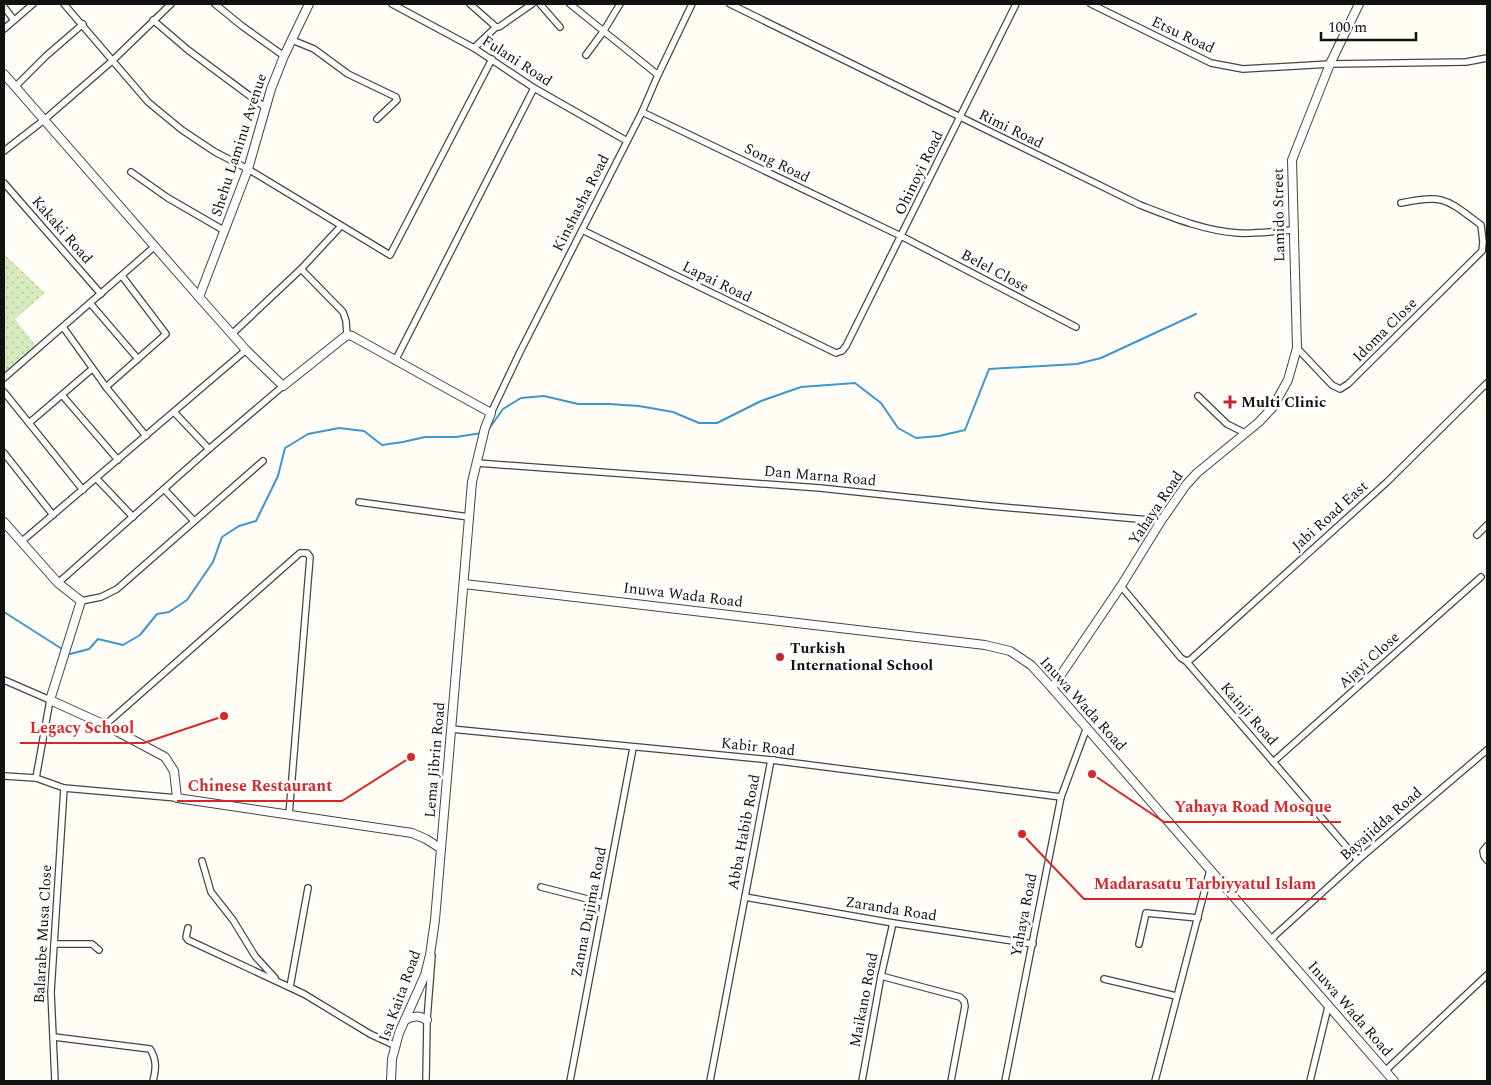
<svg xmlns="http://www.w3.org/2000/svg" width="1491" height="1085" viewBox="0 0 1491 1085" font-family="Spectral,serif">
  <defs>
    <pattern id="grass-dots" width="8" height="8" patternUnits="userSpaceOnUse" patternTransform="scale(1.25)"><rect width="8" height="8" fill="#d5ebbd"/><path d="M2 2h.1M6 6h.1" fill="none" stroke="#b6c8a1" stroke-width="1.8" stroke-linecap="round"/></pattern>
  </defs>
  <rect width="100%" height="100%" fill="#fffdf5"/>
  <polygon fill="url(#grass-dots)" points="4,254 45,293 15,319 36,346 4,373"/>
  <g fill="none" stroke-linecap="round" stroke-linejoin="round">
    <g stroke="#3f96cf" stroke-width="2">
      <polyline points="486,433 503,409 521,398 544,396 578,404 609,404 639,406 673,412 699,423 717,423 761,401 801,387 855,383 881,403 898,428 916,438 939,436 965,430 989,369 1077,364 1101,358 1196,314"/>
      <polyline points="4,612 62,649"/>
      <polyline points="66,652 70,654 89,649 98,639 123,645 140,635 157,614 169,612 187,600 213,562 222,537 239,526 256,521 278,476 285,448 308,434 339,428 364,431 382,445 403,442 425,437 456,437 482,433"/>
    </g>
    <defs>
      <g id="minor">
        <polyline points="64,4 148,102 182,130 215,152 248,169 390,255 492,59"/>
        <polyline points="215,4 242,26 284,56"/>
        <polyline points="392,4 474,48 534,88 627,141"/>
        <polyline points="470,4 496,27"/>
        <polyline points="540,4 560,27"/>
        <polyline points="570,4 658,75"/>
        <path d="M730 4 1140 205C1171 217 1205 231 1238 233 1256 234 1275 231 1293 230"/>
        <polyline points="1091,4 1211,63 1243,69 1330,64 1466,62 1487,58"/>
        <polyline points="4,7 14,20"/>
        <polyline points="153,20 188,50 266,108"/>
        <polyline points="4,29 33,4"/>
        <polyline points="292,40 314,49 348,74 396,97 397,100 377,119"/>
        <polyline points="474,48 496,27 499,27 532,4"/>
        <polyline points="586,55 603,32 620,4"/>
        <polyline points="15,87 46,56 83,24"/>
        <polyline points="642,112 901,236 1076,327"/>
        <polyline points="4,151 44,120 112,61 171,4"/>
        <polyline points="131,172 168,198 225,231"/>
        <polyline points="4,183 101,294"/>
        <polyline points="582,230 836,353 842,351 846,346 1016,4"/>
        <polyline points="301,269 343,312 346,321 347,335"/>
        <polyline points="90,303 138,359"/>
        <polyline points="63,327 106,387 146,436"/>
        <polyline points="232,334 301,269 341,226"/>
        <path d="M1297 348 1332 385 1340 389 1348 384 1482 251 1483 242 1481 225C1446 199 1445 194 1401 203"/>
        <polyline points="395,361 534,88"/>
        <polyline points="4,378 154,247"/>
        <polyline points="106,387 166,334 122,276"/>
        <polyline points="4,392 83,490"/>
        <polyline points="62,395 118,460"/>
        <polyline points="1198,396 1227,424 1245,433"/>
        <polyline points="174,412 209,449"/>
        <polyline points="491,413 520,352 642,112 658,75 692,4"/>
        <polyline points="29,423 92,369"/>
        <polyline points="4,453 53,515"/>
        <polyline points="477,463 820,488 990,506 1161,521"/>
        <polyline points="97,479 133,517"/>
        <polyline points="164,489 194,521"/>
        <polyline points="359,502 469,517"/>
        <polyline points="1477,535 1487,525"/>
        <polyline points="21,542 246,350"/>
        <polyline points="58,583 209,449 283,386"/>
        <polyline points="1121,586 1181,658 1186,661 1358,860"/>
        <polyline points="81,601 101,597 117,589 263,461"/>
        <polyline points="1186,661 1190,660 1387,482 1487,383"/>
        <polyline points="4,680 50,700 36,778"/>
        <polyline points="105,725 300,553 307,553 310,557 289,815"/>
        <polyline points="451,729 771,760 1061,797"/>
        <polyline points="1273,762 1481,577"/>
        <polyline points="4,776 36,778 64,788 177,798"/>
        <polyline points="1487,846 1483,851 1484,856 1487,860"/>
        <polyline points="202,861 211,892 233,920 255,956 275,978"/>
        <polyline points="541,887 603,903"/>
        <polyline points="745,897 893,923 1033,944"/>
        <polyline points="188,928 186,937 188,940 304,994 370,1034 396,1046"/>
        <polyline points="1271,939 1358,860 1487,750"/>
        <polyline points="54,944 92,944 99,950"/>
        <polyline points="1139,944 1146,913 1198,918"/>
        <polyline points="881,976 960,997 964,1001 965,1006 951,1081"/>
        <polyline points="1104,979 1176,996"/>
        <polyline points="290,987 308,888"/>
        <path d="M54 1037 150 1049C157 1060 156 1069 153 1081"/>
        <polyline points="1385,1071 1487,975"/>
        <polyline points="55,1081 51,992 64,788"/>
        <polyline points="426,1081 427,1020 432,956"/>
        <polyline points="570,1081 633,748"/>
        <polyline points="710,1081 771,760 774,760"/>
        <polyline points="862,1081 881,976 893,923"/>
        <polyline points="1005,1081 1061,797 1087,727"/>
        <polyline points="1155,1081 1210,870"/>
        <polyline points="1310,1081 1328,1007"/>
      </g>
      <g id="tertiary">
        <polyline points="4,74 199,297 246,350 283,386 347,335 352,336 491,413 485,428 472,482 435,920 430,955 425,975 399,1033 392,1059 391,1081"/>
        <polyline points="199,297 248,169 271,89 284,56 309,4"/>
        <polyline points="4,522 58,583 81,601 50,700 105,725 165,757 174,771 177,798 412,833 426,839 440,848"/>
        <polyline points="464,584 985,645 1010,651 1031,665 1052,688 1394,1081"/>
        <polyline points="1052,688 1121,586 1161,521 1186,485 1197,473 1259,422 1273,407 1288,380 1297,348 1292,160 1330,64 1359,4"/>
        <path d="M405 1020C413 1016 419 1015 427 1020"/>
      </g>
    </defs>
    <use href="#minor" stroke="#444" stroke-width="8"/>
    <use href="#tertiary" stroke="#444" stroke-width="10"/>
    <use href="#minor" stroke="#fff" stroke-width="5.5"/>
    <use href="#tertiary" stroke="#fff" stroke-width="8"/>
  </g>
  <g fill="#c4262e" stroke="#fff" stroke-width="2">
    <path d="M1227.5 394.5h5v5h5v5h-5v5h-5v-5h-5v-5h5z"/>
    <circle cx="780" cy="657" r="5"/>
  </g>
  <g text-anchor="middle" dominant-baseline="central" stroke-width="5" stroke-linejoin="round" paint-order="stroke">
    <g font-size="15" fill="#111" stroke="#fff">
      <text transform="translate(1183 35) rotate(25)">Etsu Road</text>
      <text transform="translate(517 61) rotate(33)">Fulani Road</text>
      <text transform="translate(1011 129) rotate(26)">Rimi Road</text>
      <text transform="translate(239 145) rotate(-72)">Shehu Laminu Avenue</text>
      <text transform="translate(777 163) rotate(26)">Song Road</text>
      <text transform="translate(919 173) rotate(-64)">Ohinoyi Road</text>
      <text transform="translate(581 203) rotate(-63)">Kinshasha Road</text>
      <text transform="translate(1279 215) rotate(-91)">Lamido Street</text>
      <text transform="translate(62 230) rotate(49)">Kakaki Road</text>
      <text transform="translate(995 271) rotate(28)">Belel Close</text>
      <text transform="translate(717 282) rotate(26)">Lapai Road</text>
      <text transform="translate(1385 330) rotate(-45)">Idoma Close</text>
      <text transform="translate(820 476) rotate(5)">Dan Marna Road</text>
      <text transform="translate(1156 508) rotate(-56)">Yahaya Road</text>
      <text transform="translate(1330 516) rotate(-42)">Jabi Road East</text>
      <text transform="translate(683 595) rotate(7)">Inuwa Wada Road</text>
      <text transform="translate(1369 660) rotate(-42)">Ajayi Close</text>
      <text transform="translate(1083 704) rotate(48)">Inuwa Wada Road</text>
      <text transform="translate(1249 714) rotate(49)">Kainji Road</text>
      <text transform="translate(758 747) rotate(6)">Kabir Road</text>
      <text transform="translate(435 760) rotate(-85)">Lema Jibrin Road</text>
      <text transform="translate(1381 824) rotate(-41)">Bayajidda Road</text>
      <text transform="translate(744 832) rotate(-79)">Abba Habib Road</text>
      <text transform="translate(891 909) rotate(9)">Zaranda Road</text>
      <text transform="translate(589 912) rotate(-79)">Zanna Dujima Road</text>
      <text transform="translate(1024 915) rotate(-79)">Yahaya Road</text>
      <text transform="translate(43 934) rotate(-87)">Balarabe Musa Close</text>
      <text transform="translate(400 996) rotate(-70)">Isa Kaita Road</text>
      <text transform="translate(864 1000) rotate(-79)">Maikano Road</text>
      <text transform="translate(1350 1009) rotate(49)">Inuwa Wada Road</text>
    </g>
    <g font-size="15" font-weight="bold" fill="#111" stroke="#fff" text-anchor="start">
      <text x="1241" y="402">Multi Clinic</text>
      <text x="790" y="648">Turkish<tspan x="790" dy="17">International School</tspan></text>
    </g>
  </g>
  <path fill="none" stroke="#d62828" stroke-width="2" d="M224 716L144 743H20M411 757L342 801H177M1092 774L1164 822H1341M1022 834L1084 899H1326"/>
  <g fill="#d62828" stroke="#fff" stroke-width="2">
    <circle cx="224" cy="716" r="5"/>
    <circle cx="411" cy="757" r="5"/>
    <circle cx="1092" cy="774" r="5"/>
    <circle cx="1022" cy="834" r="5"/>
  </g>
  <g font-size="16" text-anchor="middle" font-weight="bold" fill="#d62828" stroke="#fff" stroke-width="5" stroke-linejoin="round" paint-order="stroke">
    <text x="82" y="733">Legacy School</text>
    <text x="260" y="791">Chinese Restaurant</text>
    <text x="1253" y="812">Yahaya Road Mosque</text>
    <text x="1205" y="889">Madarasatu Tarbiyyatul Islam</text>
  </g>
  <rect width="1491" height="1085" fill="none" stroke="#111111" stroke-width="10"/>
  <path d="M1321 32v8h95v-8" fill="none" stroke="#111111" stroke-width="2.5"/>
  <text x="1328" y="32" font-size="15" fill="#111111" stroke="#ffffff" stroke-width="4" paint-order="stroke">100 m</text>
</svg>
